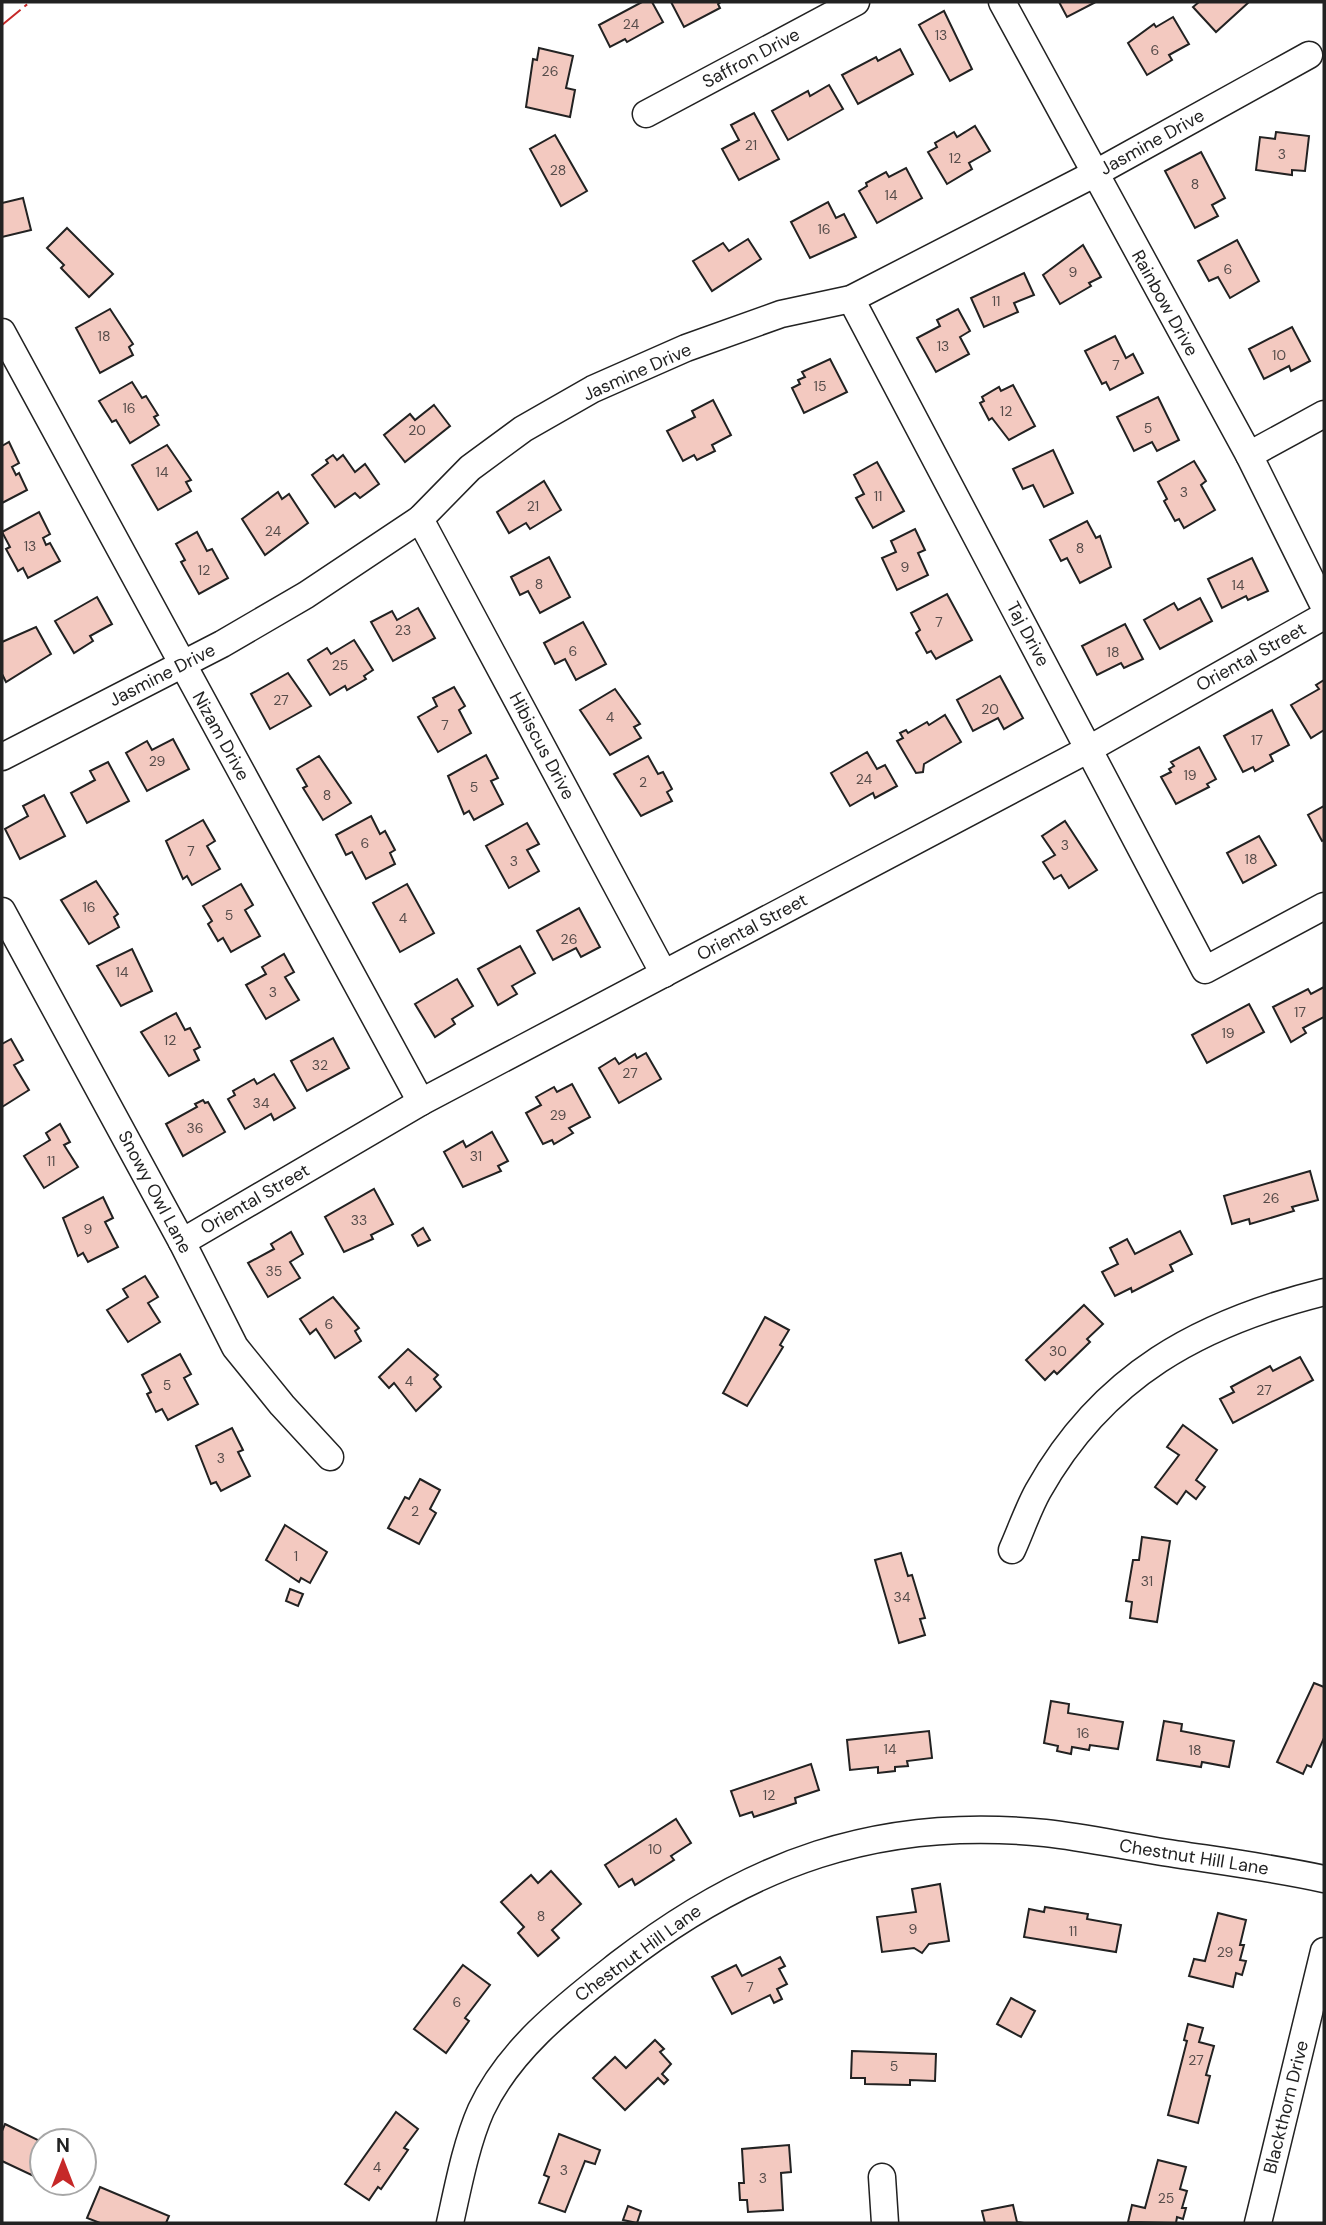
<svg xmlns="http://www.w3.org/2000/svg" width="1326" height="2225" viewBox="0 0 1326 2225" font-family="'DM Sans',sans-serif">
  <rect width="100%" height="100%" fill="#fff"/>
  <g fill="#f3c9c0" stroke="#222" stroke-width="2">
    <polygon points="642,2 652,2 663,22 627,42 625,39 610,47 599,25"/>
    <polygon points="671,2 721,2 718,4 720,8 684,27"/>
    <polygon points="1059,2 1093,2 1094,3 1067,17"/>
    <polygon points="1199,2 1249,2 1216,32 1193,7"/>
    <polygon points="944,11 972,69 950,81 919,25"/>
    <polygon points="1173,17 1189,44 1169,55 1172,60 1147,75 1128,43 1154,24 1156,27"/>
    <polygon points="539,48 573,56 566,88 575,90 570,117 526,107 533,59 537,60"/>
    <polygon points="900,49 913,74 858,104 842,75 876,57 878,61"/>
    <polygon points="829,85 843,109 788,140 772,111 808,91 810,96"/>
    <polygon points="754,113 779,159 739,180 722,149 739,140 731,125"/>
    <polygon points="975,126 990,151 969,163 972,169 947,184 928,152 937,147 935,143 954,132 957,137"/>
    <polygon points="1276,132 1309,136 1305,171 1292,170 1292,175 1256,170 1260,137 1275,139"/>
    <polygon points="555,135 587,191 561,206 530,149"/>
    <polygon points="1201,152 1225,198 1212,205 1218,216 1195,228 1165,171"/>
    <polygon points="906,168 922,198 877,223 859,191 867,186 866,183 886,172 889,177"/>
    <polygon points="23,198 31,230 2,237 2,203"/>
    <polygon points="828,202 836,218 844,214 856,237 810,258 791,222"/>
    <polygon points="67,228 113,274 89,297 61,268 64,265 47,248"/>
    <polygon points="748,239 761,259 712,291 693,261 723,243 729,251"/>
    <polygon points="1237,240 1259,281 1230,298 1218,277 1209,281 1198,261"/>
    <polygon points="1083,245 1101,277 1089,283 1091,286 1060,304 1043,275"/>
    <polygon points="1024,273 1034,295 1014,303 1018,312 984,327 971,298"/>
    <polygon points="110,309 133,344 129,347 133,355 100,373 76,328"/>
    <polygon points="958,309 970,331 960,337 969,354 936,372 917,338 940,326 937,320"/>
    <polygon points="1292,327 1310,361 1291,371 1289,366 1264,379 1249,349"/>
    <polygon points="1115,336 1126,358 1133,354 1143,373 1110,390 1106,382 1102,384 1085,351"/>
    <polygon points="830,359 847,392 804,413 792,388 800,384 798,380 805,377 802,372"/>
    <polygon points="132,382 142,398 146,396 158,415 154,417 159,425 130,443 116,420 112,422 99,401"/>
    <polygon points="1013,385 1035,426 1009,440 992,418 989,420 980,403 984,401 982,397 999,387 1001,391"/>
    <polygon points="1158,397 1179,440 1157,451 1152,442 1134,451 1117,417"/>
    <polygon points="713,400 731,435 712,445 715,451 697,460 694,455 683,461 667,431 695,417 692,411"/>
    <polygon points="434,405 450,426 405,462 384,435 410,414 415,420"/>
    <polygon points="9,442 19,463 12,467 16,475 19,473 27,490 2,503 2,446"/>
    <polygon points="167,445 191,480 186,482 191,491 158,510 132,465"/>
    <polygon points="1053,450 1073,493 1044,507 1033,485 1023,489 1013,469"/>
    <polygon points="333,455 337,460 343,455 355,472 365,464 379,484 360,498 355,493 335,507 312,475 328,463 326,460"/>
    <polygon points="1194,461 1206,481 1201,485 1215,510 1184,528 1179,519 1175,521 1164,501 1167,499 1158,482"/>
    <polygon points="877,462 904,511 873,528 856,498 864,494 854,475"/>
    <polygon points="544,481 561,510 530,529 526,523 509,533 497,512"/>
    <polygon points="278,492 282,499 289,494 308,523 265,555 242,519"/>
    <polygon points="39,512 50,534 43,538 46,545 50,543 60,561 28,578 23,568 18,571 6,549 10,547 2,532"/>
    <polygon points="1087,521 1096,538 1100,536 1111,567 1080,583 1067,558 1061,561 1050,540"/>
    <polygon points="915,529 925,550 918,553 928,575 897,590 882,558 896,552 891,541"/>
    <polygon points="197,532 207,551 212,549 228,578 199,594 181,562 185,560 176,544"/>
    <polygon points="549,557 570,597 540,613 528,591 520,595 511,577"/>
    <polygon points="1252,558 1268,591 1248,600 1246,596 1222,608 1208,579"/>
    <polygon points="947,594 972,640 936,659 931,651 927,653 916,633 920,630 911,613"/>
    <polygon points="97,597 112,624 90,636 93,641 74,653 55,621"/>
    <polygon points="1200,598 1212,621 1160,649 1144,620 1174,603 1178,610"/>
    <polygon points="418,608 435,638 393,661 371,622 392,611 397,620"/>
    <polygon points="583,622 606,664 576,680 565,659 555,664 544,643"/>
    <polygon points="1125,624 1143,659 1124,668 1121,663 1097,675 1082,646"/>
    <polygon points="36,627 51,654 6,682 2,674 2,642"/>
    <polygon points="354,640 373,670 364,676 366,679 347,690 345,686 330,695 308,660 327,648 331,654"/>
    <polygon points="288,673 311,706 270,729 251,694"/>
    <polygon points="1000,676 1023,718 1004,729 998,718 973,731 957,700"/>
    <polygon points="1324,680 1324,730 1311,738 1291,705 1319,689 1316,685"/>
    <polygon points="454,687 465,706 459,710 471,733 438,752 418,717 437,706 433,698"/>
    <polygon points="615,689 640,724 634,727 641,738 610,755 580,710"/>
    <polygon points="1272,710 1289,745 1270,755 1273,761 1255,771 1253,767 1243,772 1224,736"/>
    <polygon points="945,715 961,742 924,764 923,772 916,773 897,741 903,738 900,733 906,730 908,733 927,722 929,725"/>
    <polygon points="173,739 189,769 147,791 126,753 147,741 152,750"/>
    <polygon points="1199,747 1216,779 1207,784 1209,787 1176,804 1161,777 1171,772 1169,769 1174,766 1171,762"/>
    <polygon points="867,752 877,769 885,765 897,786 875,798 873,793 850,806 831,773"/>
    <polygon points="486,755 498,778 491,781 503,804 474,820 469,811 464,814 448,776"/>
    <polygon points="319,756 351,803 323,820 303,788 307,786 297,769"/>
    <polygon points="648,756 658,774 663,772 672,789 667,792 672,801 641,816 614,774"/>
    <polygon points="108,762 129,801 87,823 71,793 95,780 90,771"/>
    <polygon points="44,795 65,836 20,859 5,829 28,816 23,806"/>
    <polygon points="1324,806 1324,840 1322,841 1308,815"/>
    <polygon points="371,816 380,834 385,831 395,850 390,853 395,864 366,879 352,852 346,855 336,835"/>
    <polygon points="203,820 215,841 207,846 220,869 192,885 187,876 183,879 166,841"/>
    <polygon points="1065,821 1097,870 1069,888 1061,875 1054,879 1043,862 1055,855 1042,836"/>
    <polygon points="527,823 539,844 527,850 539,871 509,888 486,846"/>
    <polygon points="1259,836 1276,865 1243,883 1227,853"/>
    <polygon points="96,881 118,914 114,917 119,927 89,944 61,900"/>
    <polygon points="241,884 253,905 245,910 260,936 231,952 223,938 218,941 208,924 212,921 203,906"/>
    <polygon points="407,884 434,933 400,952 373,903"/>
    <polygon points="579,908 600,947 581,957 576,948 553,960 537,931"/>
    <polygon points="520,946 535,973 512,986 517,994 498,1005 478,969"/>
    <polygon points="132,949 152,991 121,1006 97,966"/>
    <polygon points="284,954 294,972 285,977 299,1000 266,1019 246,985 266,974 262,967"/>
    <polygon points="457,979 473,1006 452,1019 455,1024 435,1037 415,1004"/>
    <polygon points="1324,987 1324,1017 1303,1028 1306,1033 1291,1042 1273,1007 1308,989 1311,994"/>
    <polygon points="1249,1004 1264,1032 1207,1063 1192,1035"/>
    <polygon points="176,1013 185,1030 190,1028 200,1047 194,1050 199,1060 169,1076 141,1032"/>
    <polygon points="333,1038 349,1068 307,1091 291,1061"/>
    <polygon points="11,1039 23,1060 14,1065 29,1090 2,1107 2,1044"/>
    <polygon points="646,1053 661,1079 619,1103 599,1068 615,1058 619,1064 635,1054 637,1058"/>
    <polygon points="274,1074 295,1108 274,1120 271,1114 245,1129 228,1099 235,1095 233,1091 254,1079 257,1084"/>
    <polygon points="572,1084 590,1117 569,1128 573,1133 554,1144 552,1140 543,1144 526,1113 541,1105 536,1097 554,1087 557,1092"/>
    <polygon points="203,1100 205,1103 208,1102 225,1132 183,1156 166,1124 197,1107 195,1104"/>
    <polygon points="60,1124 70,1142 64,1145 78,1167 44,1188 24,1156 50,1140 46,1133"/>
    <polygon points="492,1132 508,1161 498,1166 501,1171 463,1187 444,1152 463,1141 466,1147"/>
    <polygon points="1310,1171 1318,1200 1292,1207 1294,1211 1250,1224 1249,1219 1232,1224 1224,1196"/>
    <polygon points="374,1189 393,1224 371,1235 373,1239 344,1252 325,1217"/>
    <polygon points="103,1197 113,1218 105,1222 118,1247 88,1262 83,1253 78,1256 63,1218"/>
    <polygon points="423,1228 430,1240 418,1246 412,1235"/>
    <polygon points="1180,1231 1192,1254 1170,1265 1173,1271 1132,1292 1131,1288 1115,1296 1102,1272 1118,1264 1110,1248 1127,1239 1135,1254"/>
    <polygon points="291,1232 303,1254 290,1262 300,1278 268,1297 248,1263 274,1249 271,1244"/>
    <polygon points="145,1276 158,1297 148,1303 160,1322 128,1342 107,1310 128,1297 123,1289"/>
    <polygon points="333,1297 359,1328 355,1331 361,1341 335,1358 316,1329 310,1334 300,1319"/>
    <polygon points="1084,1305 1103,1324 1087,1339 1090,1342 1057,1374 1054,1371 1045,1380 1026,1360"/>
    <polygon points="765,1317 789,1330 780,1345 783,1347 747,1406 723,1393"/>
    <polygon points="408,1349 438,1375 434,1379 441,1387 416,1411 394,1383 389,1388 379,1377"/>
    <polygon points="180,1354 191,1374 184,1378 198,1404 168,1420 162,1409 156,1412 147,1394 151,1392 142,1375"/>
    <polygon points="1300,1357 1313,1380 1233,1423 1220,1399 1234,1392 1231,1387 1270,1366 1273,1371"/>
    <polygon points="1183,1425 1217,1450 1196,1480 1205,1487 1196,1499 1186,1491 1177,1504 1155,1487 1179,1455 1167,1447"/>
    <polygon points="232,1428 243,1450 238,1452 250,1476 221,1491 216,1482 211,1484 196,1446"/>
    <polygon points="420,1479 440,1490 430,1509 436,1513 419,1544 388,1528 405,1497 409,1499"/>
    <polygon points="285,1525 327,1552 310,1583 301,1578 299,1582 266,1560"/>
    <polygon points="1142,1537 1170,1541 1157,1622 1130,1618 1132,1602 1126,1601 1133,1560 1139,1560"/>
    <polygon points="901,1553 908,1576 912,1575 925,1618 920,1619 925,1635 899,1643 875,1560"/>
    <polygon points="290,1589 303,1594 298,1606 286,1601"/>
    <polygon points="1314,1683 1324,1687 1324,1738 1311,1767 1307,1765 1303,1774 1277,1762"/>
    <polygon points="1051,1701 1069,1704 1068,1713 1123,1722 1118,1749 1090,1745 1089,1750 1072,1747 1071,1754 1057,1751 1058,1746 1044,1743"/>
    <polygon points="1164,1721 1182,1724 1181,1731 1234,1741 1229,1767 1202,1762 1201,1767 1157,1760"/>
    <polygon points="929,1731 932,1758 907,1761 908,1766 895,1767 895,1771 878,1773 878,1767 850,1770 847,1740"/>
    <polygon points="811,1764 819,1790 795,1798 796,1803 754,1817 752,1812 740,1816 731,1791"/>
    <polygon points="676,1819 691,1843 671,1856 674,1860 635,1885 632,1879 619,1887 605,1865"/>
    <polygon points="551,1871 581,1904 552,1930 559,1938 538,1956 518,1933 524,1927 501,1902 531,1875 538,1883"/>
    <polygon points="940,1884 949,1941 929,1944 922,1953 914,1948 882,1952 877,1917 916,1912 912,1889"/>
    <polygon points="1045,1907 1088,1914 1087,1919 1121,1925 1116,1952 1024,1937 1029,1909 1044,1912"/>
    <polygon points="1218,1913 1246,1920 1240,1945 1244,1945 1240,1960 1246,1961 1242,1975 1236,1973 1233,1987 1189,1976 1194,1959 1205,1961"/>
    <polygon points="780,1957 785,1966 779,1969 787,1984 777,1989 782,1999 774,2003 770,1995 732,2014 712,1977 736,1965 742,1976"/>
    <polygon points="463,1965 490,1985 465,2018 469,2021 446,2053 414,2029"/>
    <polygon points="1011,1998 1035,2011 1021,2037 997,2024"/>
    <polygon points="1188,2024 1203,2028 1199,2042 1214,2046 1206,2075 1210,2076 1198,2123 1168,2115 1187,2041 1184,2040"/>
    <polygon points="655,2040 664,2049 660,2052 671,2064 662,2074 668,2080 664,2084 658,2078 625,2110 593,2078 615,2057 626,2068"/>
    <polygon points="852,2051 936,2054 935,2081 910,2080 910,2085 865,2084 865,2078 851,2078"/>
    <polygon points="396,2112 418,2129 404,2148 408,2150 381,2189 378,2187 369,2200 345,2184"/>
    <polygon points="5,2124 42,2142 40,2179 2,2161 2,2131"/>
    <polygon points="559,2134 600,2150 595,2164 585,2161 565,2212 539,2203 549,2177 544,2175"/>
    <polygon points="789,2145 791,2172 781,2173 783,2210 748,2212 747,2200 740,2200 739,2183 744,2183 742,2149"/>
    <polygon points="1158,2160 1186,2167 1180,2189 1187,2191 1182,2208 1186,2208 1183,2219 1177,2217 1176,2223 1128,2222 1132,2205 1145,2208"/>
    <polygon points="100,2187 169,2216 166,2223 100,2223 87,2218"/>
    <polygon points="1013,2205 1017,2222 1024,2223 985,2223 982,2211"/>
    <polygon points="628,2206 641,2211 637,2223 623,2220"/>
  </g>
  <g fill="none" stroke-linecap="round" stroke-linejoin="round">
    <defs>
      <g id="minor">
        <polyline points="1002,2 1249,455 1324,606"/>
        <polyline points="646,114 856,2"/>
        <polyline points="851,299 1205,970 1324,906"/>
        <polyline points="2,332 421,1102"/>
        <polyline points="1249,455 1324,414"/>
        <polyline points="420,519 664,974"/>
        <polyline points="2,757 222,644 306,595 420,519 470,468 523,429 593,389 686,348 781,314 851,299 1094,174 1309,55"/>
        <polyline points="2,911 182,1242 235,1347 282,1405 330,1457"/>
        <polyline points="182,1242 421,1102 1089,749 1324,616"/>
        <path d="M1012 1550C1021 1530 1028 1509 1038 1491 1103 1375 1200 1323 1324 1292"/>
        <polyline points="882,2177 885,2223"/>
        <path d="M450 2223C458 2187 466 2144 481 2110 510 2048 567 2005 619 1964 750 1863 878 1816 1045 1833 1082 1837 1119 1845 1156 1851 1212 1860 1269 1867 1324 1879"/>
        <polyline points="1258,2223 1324,1951"/>
      </g>
    </defs>
    <use href="#minor" stroke="#222" stroke-width="29"/>
    <use href="#minor" stroke="#fff" stroke-width="26"/>
    <polyline stroke="#c62828" stroke-width="2" stroke-dasharray="24 5 3.5 5" stroke-linecap="butt" points="2,25 30,2"/>
  </g>
  <g text-anchor="middle" dominant-baseline="central" stroke-width="5" stroke-linejoin="round" paint-order="stroke">
    <g font-size="14" fill="#564c4a">
      <text x="631" y="24">24</text>
      <text x="941" y="35">13</text>
      <text x="1155" y="50">6</text>
      <text x="550" y="71">26</text>
      <text x="751" y="145">21</text>
      <text x="1282" y="154">3</text>
      <text x="955" y="158">12</text>
      <text x="558" y="170">28</text>
      <text x="1195" y="184">8</text>
      <text x="891" y="195">14</text>
      <text x="824" y="229">16</text>
      <text x="1228" y="269">6</text>
      <text x="1073" y="272">9</text>
      <text x="996" y="301">11</text>
      <text x="104" y="336">18</text>
      <text x="943" y="346">13</text>
      <text x="1279" y="355">10</text>
      <text x="1116" y="365">7</text>
      <text x="820" y="386">15</text>
      <text x="129" y="408">16</text>
      <text x="1006" y="411">12</text>
      <text x="1148" y="428">5</text>
      <text x="417" y="430">20</text>
      <text x="162" y="472">14</text>
      <text x="1184" y="492">3</text>
      <text x="878" y="496">11</text>
      <text x="533" y="506">21</text>
      <text x="273" y="531">24</text>
      <text x="30" y="546">13</text>
      <text x="1080" y="548">8</text>
      <text x="905" y="567">9</text>
      <text x="204" y="570">12</text>
      <text x="539" y="584">8</text>
      <text x="1238" y="585">14</text>
      <text x="939" y="622">7</text>
      <text x="403" y="630">23</text>
      <text x="573" y="651">6</text>
      <text x="1113" y="652">18</text>
      <text x="340" y="665">25</text>
      <text x="281" y="700">27</text>
      <text x="990" y="709">20</text>
      <text x="610" y="717">4</text>
      <text x="445" y="725">7</text>
      <text x="1257" y="740">17</text>
      <text x="157" y="761">29</text>
      <text x="1190" y="775">19</text>
      <text x="864" y="779">24</text>
      <text x="643" y="782">2</text>
      <text x="474" y="787">5</text>
      <text x="327" y="795">8</text>
      <text x="365" y="843">6</text>
      <text x="1065" y="845">3</text>
      <text x="191" y="851">7</text>
      <text x="1251" y="859">18</text>
      <text x="514" y="861">3</text>
      <text x="89" y="907">16</text>
      <text x="229" y="915">5</text>
      <text x="403" y="918">4</text>
      <text x="569" y="939">26</text>
      <text x="122" y="972">14</text>
      <text x="273" y="992">3</text>
      <text x="1300" y="1012">17</text>
      <text x="1228" y="1033">19</text>
      <text x="170" y="1040">12</text>
      <text x="320" y="1065">32</text>
      <text x="630" y="1073">27</text>
      <text x="261" y="1103">34</text>
      <text x="558" y="1115">29</text>
      <text x="195" y="1128">36</text>
      <text x="476" y="1156">31</text>
      <text x="51" y="1161">11</text>
      <text x="1271" y="1198">26</text>
      <text x="359" y="1220">33</text>
      <text x="88" y="1229">9</text>
      <text x="274" y="1271">35</text>
      <text x="329" y="1324">6</text>
      <text x="1058" y="1351">30</text>
      <text x="409" y="1381">4</text>
      <text x="167" y="1385">5</text>
      <text x="1264" y="1390">27</text>
      <text x="221" y="1458">3</text>
      <text x="415" y="1511">2</text>
      <text x="296" y="1556">1</text>
      <text x="1147" y="1581">31</text>
      <text x="902" y="1597">34</text>
      <text x="1083" y="1733">16</text>
      <text x="890" y="1749">14</text>
      <text x="1195" y="1750">18</text>
      <text x="769" y="1795">12</text>
      <text x="655" y="1849">10</text>
      <text x="541" y="1916">8</text>
      <text x="913" y="1929">9</text>
      <text x="1073" y="1931">11</text>
      <text x="1225" y="1952">29</text>
      <text x="750" y="1987">7</text>
      <text x="457" y="2002">6</text>
      <text x="1196" y="2060">27</text>
      <text x="894" y="2066">5</text>
      <text x="377" y="2167">4</text>
      <text x="564" y="2170">3</text>
      <text x="763" y="2178">3</text>
      <text x="1166" y="2198">25</text>
    </g>
    <g font-size="18" fill="#222" stroke="#fff">
      <text transform="translate(751 58) rotate(-28)">Saffron Drive</text>
      <text transform="translate(1152 142) rotate(-29)">Jasmine Drive</text>
      <text transform="translate(1165 303) rotate(61)">Rainbow Drive</text>
      <text transform="translate(637 372) rotate(-24)">Jasmine Drive</text>
      <text transform="translate(1028 634) rotate(62)">Taj Drive</text>
      <text transform="translate(1251 657) rotate(-29)">Oriental Street</text>
      <text transform="translate(162 675) rotate(-27)">Jasmine Drive</text>
      <text transform="translate(221 736) rotate(61)">Nizam Drive</text>
      <text transform="translate(542 746) rotate(62)">Hibiscus Drive</text>
      <text transform="translate(752 927) rotate(-28)">Oriental Street</text>
      <text transform="translate(155 1192) rotate(62)">Snowy Owl Lane</text>
      <text transform="translate(255 1199) rotate(-30)">Oriental Street</text>
      <text transform="translate(1194 1857) rotate(9)">Chestnut Hill Lane</text>
      <text transform="translate(638 1953) rotate(-36)">Chestnut Hill Lane</text>
      <text transform="translate(1286 2107) rotate(-76)">Blackthorn Drive</text>
    </g>
  </g>
  <rect width="1326" height="2225" fill="none" stroke="#222222" stroke-width="7"/>
  <g transform="translate(63 2162)"><circle r="33" fill="#ffffff" stroke="#a7a7a7" stroke-width="2"/>
  <path d="M0-5L12 26L0 18L-12 26Z" fill="#c62828"/>
  <text y="-10" font-size="19" font-weight="bold" text-anchor="middle" fill="#222222">N</text>
  </g>
</svg>
